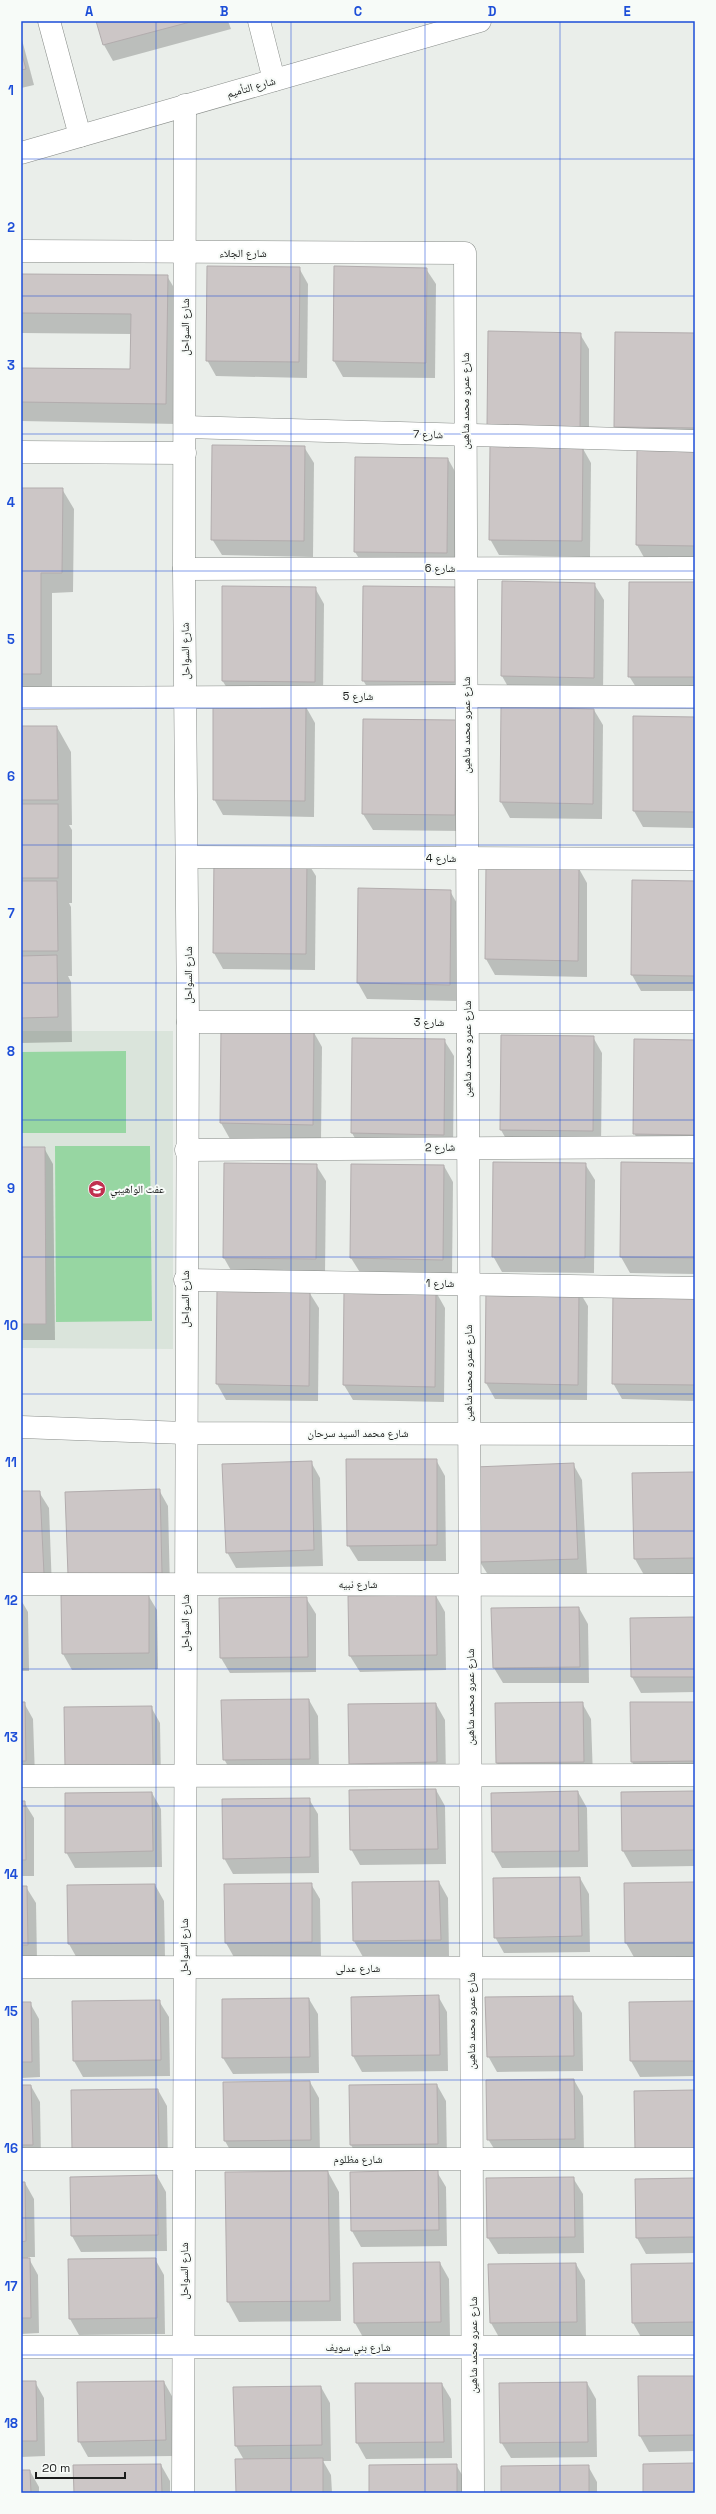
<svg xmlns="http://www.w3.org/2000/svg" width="716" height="2514" viewBox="0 0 716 2514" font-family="'Space Grotesk','Noto Naskh Arabic',sans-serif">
  <rect width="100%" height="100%" fill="#eaeeea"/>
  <polygon fill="#dae4db" points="21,1031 173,1031 173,1349 21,1348"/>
  <g fill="#97d6a2">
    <polygon points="126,1051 126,1133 21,1133 21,1052"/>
    <polygon points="55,1146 150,1146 152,1321 56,1322"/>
  </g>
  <g fill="#0003">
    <polygon points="97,21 228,21 231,29 113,61 104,45"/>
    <polygon points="21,36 34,85 21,88"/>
    <polygon points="299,268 308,284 307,378 216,376 207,360"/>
    <polygon points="426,269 436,284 435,378 343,377 334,361"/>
    <polygon points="21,275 167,276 179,296 177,424 21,421 21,369 131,370 131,334 21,333"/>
    <polygon points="580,334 589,349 589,443 497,442"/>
    <polygon points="695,334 695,443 625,443 615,427"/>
    <polygon points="304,447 314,463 313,557 222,555 212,539"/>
    <polygon points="582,447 591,463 590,557 499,555 490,539"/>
    <polygon points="695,452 695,562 646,561 637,545"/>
    <polygon points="448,459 457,475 456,569 365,568 355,552"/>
    <polygon points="21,489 62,489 74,509 73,592 52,593 52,694 21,693"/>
    <polygon points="695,583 695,693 639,692 629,676"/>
    <polygon points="594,584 604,600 603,693 511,692 502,676"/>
    <polygon points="315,588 324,604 323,698 232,696 222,680"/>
    <polygon points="456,588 464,698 372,696 363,680"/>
    <polygon points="306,707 315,723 314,817 223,815 214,799"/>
    <polygon points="594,710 603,725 602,819 510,818 501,802"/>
    <polygon points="634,717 695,718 695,828 643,827 634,811"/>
    <polygon points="455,721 463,831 373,830 363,814"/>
    <polygon points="21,727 57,727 71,752 72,825 69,825 72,830 72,903 69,903 71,907 72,976 68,976 71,982 72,1042 21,1043"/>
    <polygon points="215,859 306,860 316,876 315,970 223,969 214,953"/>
    <polygon points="487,865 578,867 587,883 587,977 495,975 486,959"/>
    <polygon points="695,882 695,991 641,991 632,975"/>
    <polygon points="359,890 450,891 459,907 458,1001 367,999 358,983"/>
    <polygon points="222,1029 313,1031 322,1047 321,1140 230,1139 221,1123"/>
    <polygon points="593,1037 602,1053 601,1147 510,1146 501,1130"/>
    <polygon points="444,1040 454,1056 453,1150 361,1149 352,1133"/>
    <polygon points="695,1041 695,1150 643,1149 634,1133"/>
    <polygon points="21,1148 44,1148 53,1164 55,1340 21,1340"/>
    <polygon points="585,1164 595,1180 594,1273 502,1272 493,1256"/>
    <polygon points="695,1164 695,1274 630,1273 621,1257"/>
    <polygon points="316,1165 326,1181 325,1275 233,1274 224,1258"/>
    <polygon points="352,1165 444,1166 453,1182 452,1275 361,1274 351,1258"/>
    <polygon points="218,1290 309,1292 319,1308 318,1401 226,1400 217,1384"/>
    <polygon points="579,1291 588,1306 587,1400 495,1399 486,1383"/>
    <polygon points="695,1291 695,1401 622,1399 613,1383"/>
    <polygon points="436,1292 445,1308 444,1402 353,1400 344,1385"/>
    <polygon points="436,1460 445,1476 446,1561 358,1561 348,1545"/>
    <polygon points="311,1462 320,1478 323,1566 236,1568 227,1552"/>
    <polygon points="573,1464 582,1480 587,1574 490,1578 480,1562"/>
    <polygon points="695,1473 695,1574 644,1575 635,1559 633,1474"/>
    <polygon points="159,1490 168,1506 170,1588 78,1591"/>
    <polygon points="21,1492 39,1492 49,1508 52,1589 21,1590"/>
    <polygon points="148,1595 157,1610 158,1669 72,1670 63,1654"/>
    <polygon points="436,1596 445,1612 446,1670 360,1672 350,1656"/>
    <polygon points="306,1598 316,1614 316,1672 230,1673 221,1658"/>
    <polygon points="21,1600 28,1612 29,1671 21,1671"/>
    <polygon points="579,1608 588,1624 589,1683 503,1683 494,1668"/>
    <polygon points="695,1618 695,1692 641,1693 632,1677"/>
    <polygon points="309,1700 318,1716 319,1774 233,1775 224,1759"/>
    <polygon points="21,1703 24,1703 33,1719 35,1777 21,1777"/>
    <polygon points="582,1703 591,1719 593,1778 506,1779 497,1763"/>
    <polygon points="695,1703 695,1777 642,1778 632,1762"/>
    <polygon points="436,1704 445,1720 446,1778 360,1779 350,1763"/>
    <polygon points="151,1707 160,1723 161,1781 75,1782"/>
    <polygon points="436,1790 445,1806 446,1864 360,1865 351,1849"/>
    <polygon points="578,1792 587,1808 588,1867 502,1868 493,1852 492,1794"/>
    <polygon points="695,1792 695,1866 632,1867 623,1851 622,1793"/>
    <polygon points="152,1793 161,1809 162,1867 75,1868 66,1852"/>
    <polygon points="309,1799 318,1814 319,1873 233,1874 224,1858"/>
    <polygon points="21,1802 24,1802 34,1818 34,1876 21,1876"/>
    <polygon points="580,1878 589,1894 590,1952 504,1953 495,1937"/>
    <polygon points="439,1882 448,1898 449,1956 363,1957 354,1941 353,1883"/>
    <polygon points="695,1883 695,1958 635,1959 626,1943"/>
    <polygon points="311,1884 320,1899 321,1958 235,1959 226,1943 225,1885"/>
    <polygon points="155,1885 164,1901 165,1959 78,1960 69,1944"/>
    <polygon points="21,1887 26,1887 36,1903 37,1961 21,1961"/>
    <polygon points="438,1996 447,2012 448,2071 362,2072 353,2056 352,1998"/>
    <polygon points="572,1997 582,2013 583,2071 497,2072 488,2056"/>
    <polygon points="309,1999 318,2014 319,2073 233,2074 223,2058"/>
    <polygon points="159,2001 169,2017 170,2076 83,2077 74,2061"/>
    <polygon points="695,2002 695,2076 640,2077 631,2061"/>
    <polygon points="21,2003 30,2003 39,2019 40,2077 21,2078"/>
    <polygon points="574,2080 583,2096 584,2154 498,2155 488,2139"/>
    <polygon points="310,2082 319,2098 320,2156 234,2157 225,2141"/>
    <polygon points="437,2085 446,2101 447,2160 360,2161 351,2145"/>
    <polygon points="21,2086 31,2086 40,2102 41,2160 21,2161"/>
    <polygon points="158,2090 167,2106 168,2164 82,2166"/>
    <polygon points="328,2172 339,2192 341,2321 239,2322 228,2302"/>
    <polygon points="437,2172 446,2187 447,2246 361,2247 352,2231 351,2173"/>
    <polygon points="157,2176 166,2192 167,2251 81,2252 72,2236 71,2178"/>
    <polygon points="573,2178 583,2194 584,2253 498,2254 488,2238"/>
    <polygon points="695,2179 695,2253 646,2254 637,2238"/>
    <polygon points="21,2183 25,2183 34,2199 35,2257 28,2257 38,2275 39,2333 21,2334"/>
    <polygon points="155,2259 164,2275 165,2334 79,2335 70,2319"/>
    <polygon points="440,2263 449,2279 450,2337 364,2339 355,2323"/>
    <polygon points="576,2264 585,2280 586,2338 500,2339 491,2323 489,2265"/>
    <polygon points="695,2264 695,2338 642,2339 633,2323"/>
    <polygon points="695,2377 695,2451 649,2452 640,2436"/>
    <polygon points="21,2382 35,2382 44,2398 45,2456 21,2457"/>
    <polygon points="164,2382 173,2398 174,2456 88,2457 79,2441"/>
    <polygon points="587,2383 596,2399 597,2457 511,2458 501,2442"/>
    <polygon points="442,2384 451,2399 452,2458 366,2459 357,2443"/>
    <polygon points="321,2387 330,2403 331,2461 323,2461 331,2475 332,2493 237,2493 244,2460 236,2446 234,2388"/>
    <polygon points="161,2465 170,2481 170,2493 75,2493"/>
    <polygon points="456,2465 466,2481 466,2493 370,2493"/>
    <polygon points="588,2466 597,2482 597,2493 502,2493"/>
    <polygon points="21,2471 30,2471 39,2487 39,2493 21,2493"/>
  </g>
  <g fill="#ccc6c6" stroke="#b2acad">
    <polygon points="96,21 194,21 103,45"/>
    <polygon points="21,51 26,69 21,70"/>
    <polygon points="207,266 300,267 299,362 206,361"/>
    <polygon points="334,266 427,268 426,363 333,361"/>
    <polygon points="21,274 168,275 166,404 21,402 21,368 130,369 131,314 21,313"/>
    <polygon points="488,331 581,333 580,428 487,426"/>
    <polygon points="615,332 695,333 695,428 614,427"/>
    <polygon points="212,445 305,446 304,541 211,540"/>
    <polygon points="490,445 583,446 582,541 489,540"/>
    <polygon points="637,450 695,451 695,546 636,545"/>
    <polygon points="355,457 448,458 447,553 354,552"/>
    <polygon points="21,488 63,488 62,573 41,573 41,674 21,674"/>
    <polygon points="502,581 595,583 594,678 501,676"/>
    <polygon points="629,582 695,582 695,677 628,677"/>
    <polygon points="222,586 316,587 315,682 222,681"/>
    <polygon points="363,586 456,587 455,682 362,681"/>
    <polygon points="213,705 306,706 305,801 213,800"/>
    <polygon points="501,707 594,709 593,804 500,802"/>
    <polygon points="633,716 695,717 695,812 633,811"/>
    <polygon points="363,719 456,720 455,815 362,814"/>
    <polygon points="21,726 57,726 58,800 21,800"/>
    <rect x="21" y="804" width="37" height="74"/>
    <polygon points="214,858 307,860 306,954 213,953"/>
    <polygon points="486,864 579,866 578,961 485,959"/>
    <polygon points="632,880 695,881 695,976 631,975"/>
    <polygon points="21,881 57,881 58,951 21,951"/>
    <polygon points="358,888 451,890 450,985 357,983"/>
    <polygon points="57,955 58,1017 21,1018 21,956"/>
    <polygon points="221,1028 314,1030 313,1125 220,1123"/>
    <polygon points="501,1035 594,1036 593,1131 500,1130"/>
    <polygon points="352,1038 445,1039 444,1135 351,1133"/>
    <polygon points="634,1039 695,1040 695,1135 633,1134"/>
    <polygon points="21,1147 45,1147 46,1324 21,1324"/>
    <polygon points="493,1162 586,1163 585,1258 492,1257"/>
    <polygon points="621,1162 695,1163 695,1258 620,1257"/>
    <polygon points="224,1163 317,1164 316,1259 223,1258"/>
    <polygon points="351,1164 444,1165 443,1260 350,1258"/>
    <polygon points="486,1288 579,1290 578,1385 485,1383"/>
    <polygon points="217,1289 310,1291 309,1386 216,1384"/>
    <polygon points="613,1289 695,1290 695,1385 612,1384"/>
    <polygon points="344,1290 436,1291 435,1387 343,1385"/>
    <polygon points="346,1459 437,1459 437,1545 347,1546"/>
    <polygon points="312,1461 314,1550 226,1553 222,1464"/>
    <polygon points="574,1463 578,1559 479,1562 475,1467"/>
    <polygon points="695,1472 695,1558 634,1559 632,1473"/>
    <polygon points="160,1489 162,1573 68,1575 65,1492"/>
    <polygon points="21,1491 40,1491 44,1574 21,1574"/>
    <polygon points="149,1594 149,1653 62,1654 61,1595"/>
    <polygon points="436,1595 437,1655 349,1656 348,1596"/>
    <polygon points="307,1597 308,1657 220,1658 219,1598"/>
    <polygon points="579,1607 580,1667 493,1668 491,1608"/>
    <polygon points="695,1617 695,1677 631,1677 630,1618"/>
    <polygon points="309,1699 310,1759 223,1760 221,1700"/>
    <polygon points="21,1702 25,1702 26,1761 21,1761"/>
    <polygon points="583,1702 584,1762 496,1763 495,1703"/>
    <polygon points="630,1702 695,1702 695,1761 631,1762"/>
    <polygon points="436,1703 437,1762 349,1764 348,1704"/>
    <polygon points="152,1706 153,1765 65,1767 64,1707"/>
    <polygon points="436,1789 438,1849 350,1850 349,1790"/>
    <polygon points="578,1791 579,1851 492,1852 491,1793"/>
    <polygon points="695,1791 695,1850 622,1851 621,1792"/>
    <polygon points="152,1792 153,1851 65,1853 65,1793"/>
    <polygon points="310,1798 310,1857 223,1859 222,1799"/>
    <polygon points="21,1801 25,1801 26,1860 21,1860"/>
    <polygon points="580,1877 582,1936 494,1938 493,1878"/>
    <polygon points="439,1881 441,1940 353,1941 352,1882"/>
    <polygon points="695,1882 695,1942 625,1943 624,1883"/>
    <polygon points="312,1883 312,1942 225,1943 224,1884"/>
    <polygon points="155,1884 156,1943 68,1944 67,1885"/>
    <polygon points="21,1886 27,1886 28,1945 21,1945"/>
    <polygon points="439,1995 440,2055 352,2056 351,1997"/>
    <polygon points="573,1996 574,2056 487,2057 485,1997"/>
    <polygon points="309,1998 310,2057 222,2058 222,1999"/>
    <polygon points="160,2000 161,2060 73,2061 72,2001"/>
    <polygon points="695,2001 695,2061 630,2061 629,2002"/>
    <polygon points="21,2002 31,2002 32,2062 21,2062"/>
    <polygon points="574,2079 575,2139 487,2140 486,2080"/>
    <polygon points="310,2081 311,2140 224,2141 223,2082"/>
    <polygon points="437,2084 438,2144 350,2145 349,2085"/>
    <polygon points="21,2085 31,2085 33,2145 21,2145"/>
    <polygon points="158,2089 159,2149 72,2150 71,2090"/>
    <polygon points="695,2090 695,2150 635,2150 634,2091"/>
    <polygon points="438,2170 439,2230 351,2231 350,2172"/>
    <polygon points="328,2171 330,2301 227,2302 225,2172"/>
    <polygon points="157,2175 158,2235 71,2236 70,2177"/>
    <polygon points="574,2177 575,2237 487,2238 486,2178"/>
    <polygon points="695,2178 695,2237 636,2238 635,2179"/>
    <polygon points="21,2182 25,2182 26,2241 21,2242"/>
    <polygon points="21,2258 30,2258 31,2318 21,2318"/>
    <polygon points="156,2258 157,2318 69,2319 68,2259"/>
    <polygon points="440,2262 441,2322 354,2323 353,2263"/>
    <polygon points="576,2263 577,2322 490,2323 488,2264"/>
    <polygon points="695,2263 695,2322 632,2323 631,2264"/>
    <polygon points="638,2376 695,2376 695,2435 639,2436"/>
    <polygon points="21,2381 36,2381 37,2441 21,2441"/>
    <polygon points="164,2381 166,2440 78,2442 77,2382"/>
    <polygon points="587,2382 588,2442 500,2443 499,2383"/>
    <polygon points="355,2383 442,2383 444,2442 356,2443"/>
    <polygon points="321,2386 322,2445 235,2446 233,2387"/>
    <polygon points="323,2458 323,2493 236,2493 235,2459"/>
    <polygon points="695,2463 695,2493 643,2493 643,2464"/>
    <polygon points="161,2464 162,2493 74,2493 73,2465"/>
    <polygon points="457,2464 457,2493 369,2493 369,2465"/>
    <polygon points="589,2465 589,2493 501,2493 501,2466"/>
    <polygon points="21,2470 30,2470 31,2493 21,2493"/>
  </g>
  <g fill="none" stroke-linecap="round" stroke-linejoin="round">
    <defs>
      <g id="street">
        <polyline points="49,21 80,136"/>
        <polyline points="259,21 274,80"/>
        <polyline points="21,251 465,253 473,2493"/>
        <polyline points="185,427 695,441"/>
        <polyline points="21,452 185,453"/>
        <polyline points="184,569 695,568"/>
        <polyline points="21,698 466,696 695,697"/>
        <polyline points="187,857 695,859"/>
        <polyline points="188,1022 695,1022"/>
        <polyline points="186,1150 695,1147"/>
        <polyline points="185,1280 695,1288"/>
        <polyline points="21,1427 185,1433 695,1434"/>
        <polyline points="21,1584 695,1585"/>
        <polyline points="21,1776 695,1775"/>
        <polyline points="21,1967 695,1968"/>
        <polyline points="21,2159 695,2159"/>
        <polyline points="21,2347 695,2347"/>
      </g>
      <g id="secondary">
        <polyline points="21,153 480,21"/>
        <polyline points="183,2493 188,1022 184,569 185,105"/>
      </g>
    </defs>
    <use href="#street" stroke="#888c89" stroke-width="23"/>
    <use href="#secondary" stroke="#888c89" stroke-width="23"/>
    <use href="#street" stroke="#fff" stroke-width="22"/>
    <use href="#secondary" stroke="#fff" stroke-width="22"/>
  </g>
  <path fill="none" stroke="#1d4ed8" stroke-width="1" stroke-opacity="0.55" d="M156 21V2493M291 21V2493M425 21V2493M560 21V2493M21 159H695M21 296H695M21 434H695M21 571H695M21 708H695M21 845H695M21 983H695M21 1120H695M21 1257H695M21 1394H695M21 1531H695M21 1669H695M21 1806H695M21 1943H695M21 2080H695M21 2218H695M21 2355H695"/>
  <defs>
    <symbol id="school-disc" viewBox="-11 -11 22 22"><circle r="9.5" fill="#c0304f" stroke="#f7fbf8"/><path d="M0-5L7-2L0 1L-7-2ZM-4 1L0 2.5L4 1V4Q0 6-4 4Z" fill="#fff"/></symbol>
  </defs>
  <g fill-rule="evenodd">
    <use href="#school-disc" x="87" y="1179" width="20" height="20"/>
  </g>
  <g text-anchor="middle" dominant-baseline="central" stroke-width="4" stroke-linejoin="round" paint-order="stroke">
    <g font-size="11" fill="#1a1c1b" stroke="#f7fbf8">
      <text transform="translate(251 87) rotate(-16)">شارع التأميم</text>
      <text x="243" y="253">شارع الجلاء</text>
      <text transform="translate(185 327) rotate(-90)">شارع السواحل</text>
      <text transform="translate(465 401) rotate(-90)">شارع عمرو محمد شاهين</text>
      <text transform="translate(428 434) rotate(1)">شارع 7</text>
      <text x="440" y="568">شارع 6</text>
      <text transform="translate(185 651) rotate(-91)">شارع السواحل</text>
      <text x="358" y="696">شارع 5</text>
      <text transform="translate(466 725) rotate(-90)">شارع عمرو محمد شاهين</text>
      <text x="441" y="858">شارع 4</text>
      <text transform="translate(188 975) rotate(-90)">شارع السواحل</text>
      <text x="429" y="1022">شارع 3</text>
      <text transform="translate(467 1049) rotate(-90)">شارع عمرو محمد شاهين</text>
      <text transform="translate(440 1147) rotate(-1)">شارع 2</text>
      <text x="440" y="1283">شارع 1</text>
      <text transform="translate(185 1299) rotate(-90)">شارع السواحل</text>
      <text transform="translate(468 1373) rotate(-90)">شارع عمرو محمد شاهين</text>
      <text x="358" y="1433">شارع محمد السيد سرحان</text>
      <text x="358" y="1584">شارع نبيه</text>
      <text transform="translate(185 1623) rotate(-90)">شارع السواحل</text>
      <text transform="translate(470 1697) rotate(-90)">شارع عمرو محمد شاهين</text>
      <text transform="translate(184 1947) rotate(-90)">شارع السواحل</text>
      <text x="358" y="1968">شارع عدلى</text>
      <text transform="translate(471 2021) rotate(-90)">شارع عمرو محمد شاهين</text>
      <text x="358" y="2159">شارع مظلوم</text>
      <text transform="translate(184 2271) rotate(-90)">شارع السواحل</text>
      <text transform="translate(473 2345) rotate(-90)">شارع عمرو محمد شاهين</text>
      <text x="358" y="2347">شارع بني سويف</text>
    </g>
    <g font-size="11" fill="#1a1c1b" stroke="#f7fbf8" text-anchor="start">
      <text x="110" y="1189">عفت الواهيبي</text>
    </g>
  </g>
  <rect width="716" height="2514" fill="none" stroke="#f7fbf8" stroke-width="44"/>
  <path d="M36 2472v6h89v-6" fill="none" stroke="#1a1c1b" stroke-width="2"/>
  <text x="42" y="2472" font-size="12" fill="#1a1c1b" stroke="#f7fbf8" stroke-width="3" paint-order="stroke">20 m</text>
  <rect x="22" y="22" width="672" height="2470" fill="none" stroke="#1d4ed8" stroke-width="1.5"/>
  <g font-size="13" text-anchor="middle" font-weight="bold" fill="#1d4ed8">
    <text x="89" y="16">A</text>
    <text x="224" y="16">B</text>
    <text x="358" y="16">C</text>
    <text x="492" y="16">D</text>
    <text x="627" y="16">E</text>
    <text x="11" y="95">1</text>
    <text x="11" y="232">2</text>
    <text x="11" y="370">3</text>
    <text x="11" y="507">4</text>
    <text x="11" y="644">5</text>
    <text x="11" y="781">6</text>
    <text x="11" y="918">7</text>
    <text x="11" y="1056">8</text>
    <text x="11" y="1193">9</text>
    <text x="11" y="1330">10</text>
    <text x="11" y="1467">11</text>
    <text x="11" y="1605">12</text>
    <text x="11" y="1742">13</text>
    <text x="11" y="1879">14</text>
    <text x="11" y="2016">15</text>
    <text x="11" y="2153">16</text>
    <text x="11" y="2291">17</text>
    <text x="11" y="2428">18</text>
  </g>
</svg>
